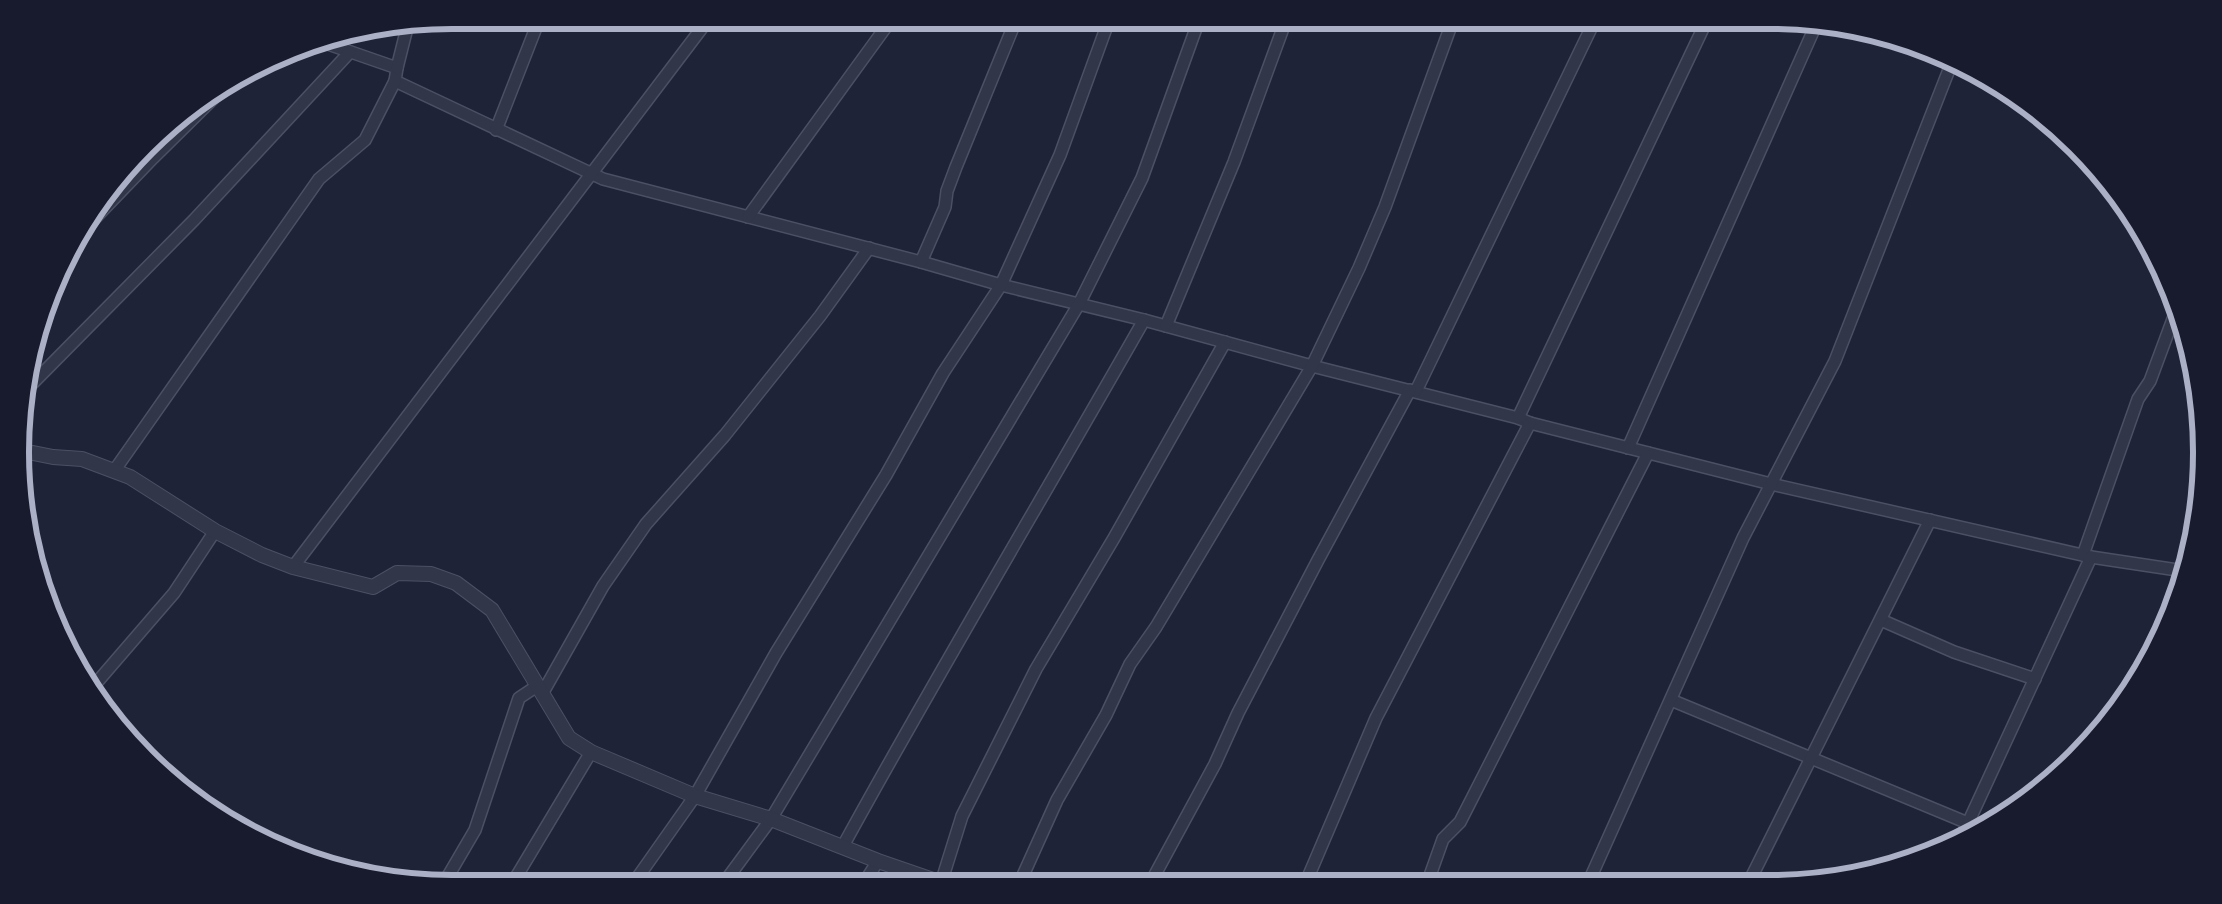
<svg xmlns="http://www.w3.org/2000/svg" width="2222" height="904" viewBox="0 0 2222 904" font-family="'Alegreya Sans',sans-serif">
  <rect width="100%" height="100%" fill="#1e2338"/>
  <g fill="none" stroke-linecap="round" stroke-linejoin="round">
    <defs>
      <g id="minor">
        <polyline points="322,42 397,68 395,81 603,179 921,262 1001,285 1144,320 1312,366 1518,418 1530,423 1771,484 2091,557 2184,571"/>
        <polyline points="397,68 407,28"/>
        <polyline points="496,130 539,20"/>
        <polyline points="748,217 891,20"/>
        <polyline points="77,237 153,158 230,82"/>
        <polyline points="921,262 945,207 947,191 956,167 1016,20"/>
        <polyline points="1166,326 1234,162 1286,20"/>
        <polyline points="1416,391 1595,20"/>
        <polyline points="24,392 194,220 350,52"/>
        <polyline points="1518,418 1707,20"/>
        <polyline points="1628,448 1815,27"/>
        <polyline points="114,471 319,179 365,140 395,81"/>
        <polyline points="2083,555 2138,399 2150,381 2176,311"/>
        <polyline points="293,567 708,20"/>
        <polyline points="1881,620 1954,652 2035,679"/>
        <polyline points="92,688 174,593 215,531"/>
        <polyline points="542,694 603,586 646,524 725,435 820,316 869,248"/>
        <polyline points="1671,700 1975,826"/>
        <polyline points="1963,834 2091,557"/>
        <path d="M843 846C940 669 1044 496 1144 320"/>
        <polyline points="1750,880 1930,520"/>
        <polyline points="1428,881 1443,839 1460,822 1648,453"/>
        <polyline points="1589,881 1743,538 1835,361 1952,62"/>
        <polyline points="1020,882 1057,800 1106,715 1130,664 1156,627 1312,366 1359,268 1385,207 1453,20"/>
        <polyline points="1151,882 1215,764 1238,713 1318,560 1410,390"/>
        <polyline points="1306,882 1376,718 1530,423"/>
        <polyline points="444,883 475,830 519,698 537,686"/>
        <polyline points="724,883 771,819 1079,304 1142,178 1199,20"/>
        <polyline points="864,883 878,861"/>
        <polyline points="941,883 962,816 1036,669 1114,538 1225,342"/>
        <polyline points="512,884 591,752"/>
        <polyline points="633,884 695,796 776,653 886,475 943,373 1001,285 1060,155 1109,20"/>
      </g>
      <polyline id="tertiary" points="25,449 28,452 53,457 82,459 130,477 215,531 262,555 293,567 373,587 397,573 431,574 456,583 492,610 569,738 591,752 695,796 771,819 878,861 942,883"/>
    </defs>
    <use href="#minor" stroke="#4c5064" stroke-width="14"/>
    <use href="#tertiary" stroke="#4c5064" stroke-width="16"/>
    <use href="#minor" stroke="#323649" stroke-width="11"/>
    <use href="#tertiary" stroke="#323649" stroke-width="14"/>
  </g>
  <path d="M0 0H2222V904H0ZM452 29H1770A423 423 0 0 1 2193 452V452A423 423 0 0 1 1770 875H452A423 423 0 0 1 29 452V452A423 423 0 0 1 452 29Z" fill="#181b2d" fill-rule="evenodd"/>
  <path fill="none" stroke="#acb0c6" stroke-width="6" d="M452 29H1770A423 423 0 0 1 2193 452V452A423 423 0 0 1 1770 875H452A423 423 0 0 1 29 452V452A423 423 0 0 1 452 29Z"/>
</svg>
